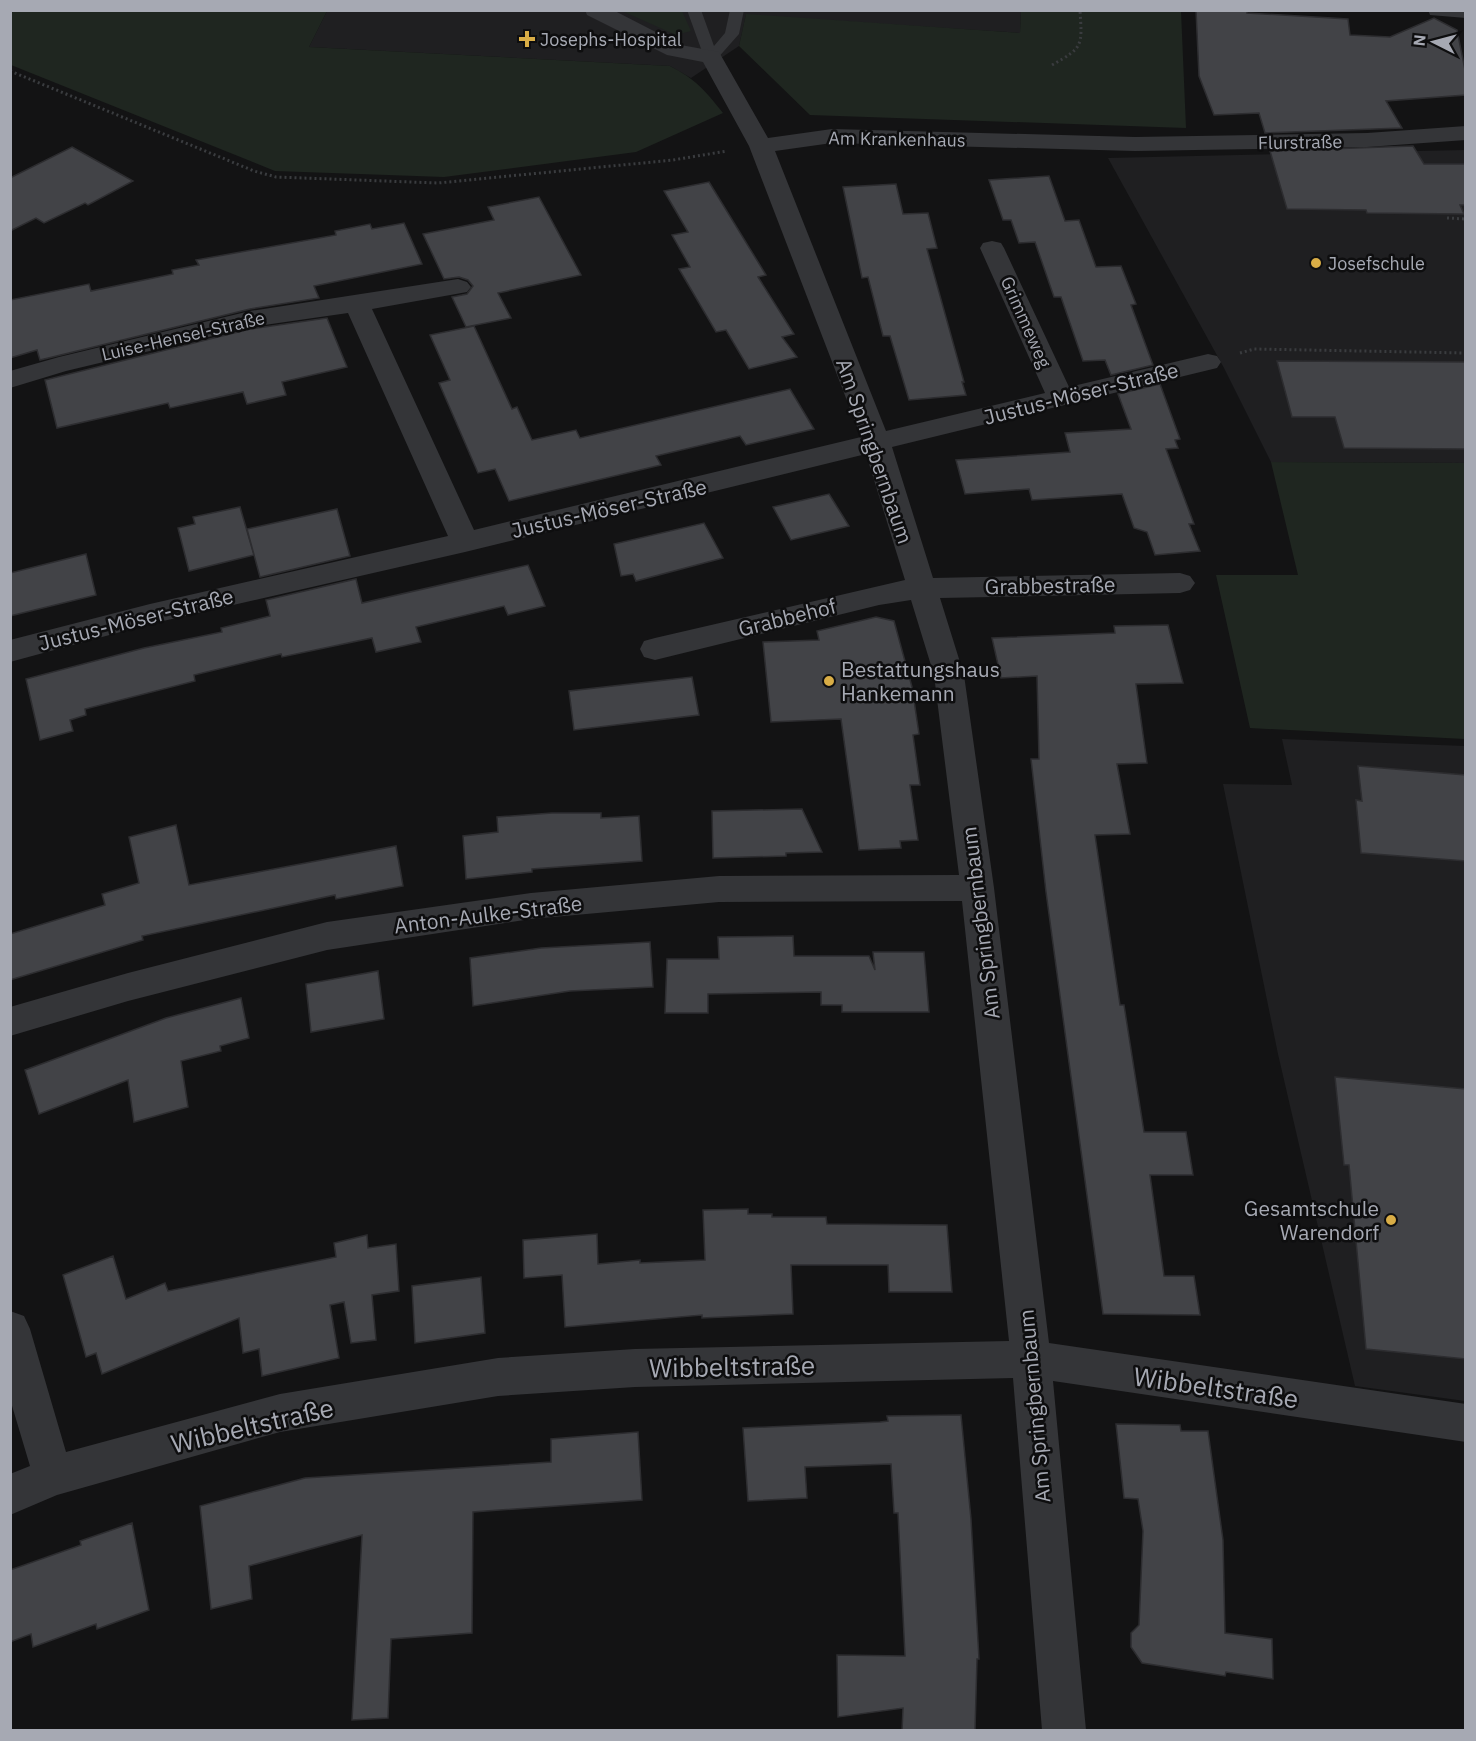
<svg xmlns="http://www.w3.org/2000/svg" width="1476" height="1741" viewBox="0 0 1476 1741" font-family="'IBM Plex Sans',sans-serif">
  <rect width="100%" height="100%" fill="#131314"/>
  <g fill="#1f1f21">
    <polygon points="327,11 1021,11 1020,33 746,15 739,46 691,78 670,66 309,47"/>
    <polygon points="1465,150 1465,463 1271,462 1224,368 1108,158"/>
    <polygon points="1282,739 1465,746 1465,1401 1355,1386 1278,1054 1223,784 1292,785"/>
  </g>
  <g fill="#1f2620">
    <path d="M13 11H327L309 47 670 66C695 79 705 90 723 113L636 152 444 177 275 171 11 65V14Z"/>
    <polygon points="622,11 682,11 691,31 676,35"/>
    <polygon points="1021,11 1181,11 1186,128 810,115 739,46 746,14 1020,33"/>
    <polygon points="1271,462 1465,463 1465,739 1250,728 1216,575 1298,575"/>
  </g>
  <g fill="#424347" stroke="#2d2d30" stroke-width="1.5">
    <polygon points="1196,10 1247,10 1247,13 1348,19 1350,35 1390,37 1434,18 1457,30 1466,75 1466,95 1386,101 1402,128 1265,133 1259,113 1214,115 1199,76"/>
    <polygon points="1413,146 1424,164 1466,164 1466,205 1460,205 1464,214 1367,213 1366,210 1287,209 1270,151"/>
    <polygon points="72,147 133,181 88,205 85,203 44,223 36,218 10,231 10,178"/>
    <polygon points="1049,176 1065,221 1079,220 1096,267 1121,266 1136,304 1131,305 1153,365 1111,375 1105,360 1083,361 1061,297 1054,297 1035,242 1019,243 1011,220 1003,220 989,180"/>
    <polygon points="709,182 766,275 758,277 794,334 782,337 797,357 749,369 726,330 716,332 679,269 690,267 672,235 688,232 664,191"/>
    <polygon points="896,184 903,214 928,213 937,248 927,249 964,382 962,382 966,395 909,400 890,336 883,336 868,277 862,278 843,187"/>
    <polygon points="539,197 581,275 498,293 511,318 466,327 452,297 467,294 473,286 468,280 459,277 444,279 423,234 494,220 488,207"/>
    <polygon points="404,223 422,264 314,286 319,298 250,309 40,360 37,350 10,358 10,300 89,284 91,291 173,274 172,270 199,265 196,260 336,235 335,231 370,224 372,229"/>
    <polygon points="327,318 347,367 282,382 286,395 247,404 243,392 170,408 168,403 57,428 45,380 250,329"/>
    <polygon points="474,326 512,409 517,407 532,440 576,430 580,438 790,389 814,429 746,445 740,436 656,456 661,465 509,501 495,469 478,473 439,383 450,380 430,335"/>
    <polygon points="1277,361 1466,362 1466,449 1344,448 1335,417 1292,417"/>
    <polygon points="1160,384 1180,439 1175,440 1178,448 1166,449 1194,524 1189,524 1200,551 1155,555 1147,532 1134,528 1122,494 1032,500 1029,489 965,494 956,460 1070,452 1065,433 1131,429 1118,394"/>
    <polygon points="829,494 849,526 791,540 773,507"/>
    <polygon points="240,507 254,555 189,571 178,528 195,524 193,517"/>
    <polygon points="337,509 350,556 260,577 247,529"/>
    <polygon points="704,523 723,558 636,581 633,574 621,576 614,544"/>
    <polygon points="86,554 96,595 10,616 10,573"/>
    <polygon points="528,565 545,606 508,615 504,606 416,627 421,642 376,652 372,638 282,657 281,654 194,675 195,681 85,709 86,715 70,720 73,731 40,740 26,679 144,648 222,632 221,628 270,616 266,600 356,579 362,603"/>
    <polygon points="876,617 894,621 912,687 919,734 913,735 920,785 910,785 918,840 900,841 901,848 859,850 841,719 771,722 763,642 819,640 817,631"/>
    <polygon points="1168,625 1183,683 1136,684 1147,763 1117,764 1130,834 1095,835 1120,1005 1124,1005 1144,1132 1186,1132 1193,1175 1150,1175 1164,1276 1194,1276 1200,1315 1103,1314 1046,892 1031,759 1039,759 1037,676 1001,678 992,638 1115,633 1114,626"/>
    <polygon points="692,677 699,715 574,730 569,691"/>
    <polygon points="1358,766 1466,775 1466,861 1361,853 1356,800 1362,801"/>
    <polygon points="802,809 822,852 786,853 786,856 713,858 712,811"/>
    <polygon points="552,813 601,813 601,818 639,816 642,861 532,869 532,872 466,879 463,836 498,832 497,817"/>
    <polygon points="176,825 189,885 396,846 403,886 336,899 335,895 142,936 143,940 10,980 10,934 105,905 102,894 139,883 129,837"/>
    <polygon points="793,936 794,956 869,956 875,970 873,952 924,952 929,1012 842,1012 842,1005 821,1005 821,992 708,994 708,1013 665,1013 667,959 719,959 718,937"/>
    <polygon points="650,942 653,987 570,991 473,1006 470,958 541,948"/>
    <polygon points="378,971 384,1019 311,1032 306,984"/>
    <polygon points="241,998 249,1038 220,1046 221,1051 181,1061 188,1107 134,1122 128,1080 39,1114 25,1070 166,1018"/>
    <polygon points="1335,1077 1466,1089 1466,1359 1366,1349 1349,1165 1344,1165"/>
    <polygon points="748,1209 748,1214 772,1214 772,1217 826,1217 827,1224 947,1225 952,1292 889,1292 888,1265 791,1265 793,1314 702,1318 702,1315 565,1327 562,1275 524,1278 523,1240 597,1234 598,1264 640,1260 640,1263 705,1260 703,1210"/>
    <polygon points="367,1235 368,1248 396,1244 399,1291 372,1295 376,1340 351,1343 344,1302 330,1305 339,1358 262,1376 259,1349 243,1353 239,1318 102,1374 96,1353 86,1357 63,1275 113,1256 126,1299 165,1283 168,1291 336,1257 334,1243"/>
    <polygon points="481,1277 485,1333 415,1343 412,1286"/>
    <polygon points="961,1415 971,1519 979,1659 977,1659 975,1731 902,1731 903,1708 838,1717 837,1655 905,1656 898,1513 894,1513 891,1464 805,1467 807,1498 748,1501 743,1428 880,1422 888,1421 887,1416"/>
    <polygon points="1116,1424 1180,1425 1181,1431 1208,1431 1223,1540 1225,1633 1272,1639 1273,1679 1226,1672 1225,1676 1142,1663 1131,1647 1131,1633 1139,1625 1143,1531 1138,1499 1124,1498"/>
    <polygon points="638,1432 642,1500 473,1512 472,1633 391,1639 388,1718 352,1720 362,1535 249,1566 252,1599 211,1609 200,1506 305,1478 551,1462 551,1439"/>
    <polygon points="132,1523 149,1610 97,1629 96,1624 33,1647 31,1634 10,1642 10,1570 81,1545 80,1541"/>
  </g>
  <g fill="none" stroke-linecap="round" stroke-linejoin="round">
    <g stroke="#3a3c3f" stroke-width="3" stroke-dasharray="2 3" stroke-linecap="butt">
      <path d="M1052 65C1084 47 1082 46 1080 10"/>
      <polyline points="10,71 254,171 276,177 438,183 673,160 727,151"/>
      <polyline points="1447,218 1466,219"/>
      <polyline points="1240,353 1254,349 1466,353"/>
    </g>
    <polygon fill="#343538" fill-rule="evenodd" points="687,10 701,10 714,46 725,33 730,10 744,10 739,34 716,60 711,61 704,57"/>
    <g fill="#343538" fill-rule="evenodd">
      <polygon points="585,10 613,10 681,45 719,52 768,138 832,129 1135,137 1367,133 1466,126 1466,140 1367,147 1135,151 832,143 775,151 886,431 1045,393 980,248 983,243 992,241 1001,243 1004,248 1069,387 1208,354 1217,356 1221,362 1217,368 892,447 933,578 1180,573 1190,576 1195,583 1190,590 1180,593 940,598 964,675 994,888 1049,1343 1466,1404 1466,1442 1053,1381 1086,1730 1042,1730 1013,1378 635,1387 498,1396 280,1432 57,1495 10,1515 10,1474 30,1466 10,1399 10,1311 24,1316 30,1329 66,1452 280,1394 498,1358 635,1349 1009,1341 962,901 719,902 531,919 327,950 128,1001 10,1036 10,1007 128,973 327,922 531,893 719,876 959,875 934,675 911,600 879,605 655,660 644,657 640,649 644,641 655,638 905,580 866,454 465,552 150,624 10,662 10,640 150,604 448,536 348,313 250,327 66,371 10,388 10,371 59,357 250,311 458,279 467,282 471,287 467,292 372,309 474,530 861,437 749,146 703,62 667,55 587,15"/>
      <polygon points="1428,10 1466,10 1466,18 1430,15"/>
    </g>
  </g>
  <g fill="#d9ad46" stroke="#0e0e0f" stroke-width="2">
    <path d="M524 30h6v6h6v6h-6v6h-6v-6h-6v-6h6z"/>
    <circle cx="1316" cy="263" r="6"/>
    <circle cx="829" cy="681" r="6"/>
    <circle cx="1391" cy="1220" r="6"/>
  </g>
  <g text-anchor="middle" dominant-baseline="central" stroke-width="5" stroke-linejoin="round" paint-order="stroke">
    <g font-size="18" fill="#a6a9b3" stroke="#0e0e0f" text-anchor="start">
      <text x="540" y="39">Josephs-Hospital</text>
      <text x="1328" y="263">Josefschule</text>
    </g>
    <g font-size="18" fill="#a6a9b3" stroke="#0e0e0f">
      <text transform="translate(897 139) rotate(1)">Am Krankenhaus</text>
      <text transform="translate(1300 142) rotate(-1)">Flurstraße</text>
      <text transform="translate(1026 322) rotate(66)">Grimmeweg</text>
      <text transform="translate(183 336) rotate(-13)">Luise-Hensel-Straße</text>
    </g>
    <g font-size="21" fill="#a6a9b3" stroke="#0e0e0f">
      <text transform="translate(1081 393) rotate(-14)">Justus-Möser-Straße</text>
      <text transform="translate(875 451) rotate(71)">Am Springbernbaum</text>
      <text transform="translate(609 508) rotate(-13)">Justus-Möser-Straße</text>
      <text transform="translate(1050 585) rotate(-1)">Grabbestraße</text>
      <text transform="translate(787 617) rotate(-14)">Grabbehof</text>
      <text transform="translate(136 619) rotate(-14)">Justus-Möser-Straße</text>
      <text transform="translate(488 914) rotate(-7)">Anton-Aulke-Straße</text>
      <text transform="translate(980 923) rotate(-97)">Am Springbernbaum</text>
      <text transform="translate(1034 1406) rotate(-95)">Am Springbernbaum</text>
    </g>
    <g font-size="21" fill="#a6a9b3" stroke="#0e0e0f" text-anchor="start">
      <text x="841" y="669">Bestattungshaus<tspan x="841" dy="24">Hankemann</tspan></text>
      <text x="1379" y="1208" text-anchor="end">Gesamtschule<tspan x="1379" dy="24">Warendorf</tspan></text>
    </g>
    <g font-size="26" fill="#a6a9b3" stroke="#0e0e0f">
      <text transform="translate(732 1366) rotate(-1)">Wibbeltstraße</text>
      <text transform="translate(1216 1387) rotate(8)">Wibbeltstraße</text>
      <text transform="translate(252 1425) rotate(-13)">Wibbeltstraße</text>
    </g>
  </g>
  <rect width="1476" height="1741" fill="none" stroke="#a6a9b3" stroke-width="24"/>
  <g transform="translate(1434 42) rotate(276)" stroke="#0e0e0f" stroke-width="4.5" paint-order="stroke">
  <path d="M0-4.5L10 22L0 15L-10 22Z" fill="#a6a9b3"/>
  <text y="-9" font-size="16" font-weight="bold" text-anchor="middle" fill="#a6a9b3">N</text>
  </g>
</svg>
